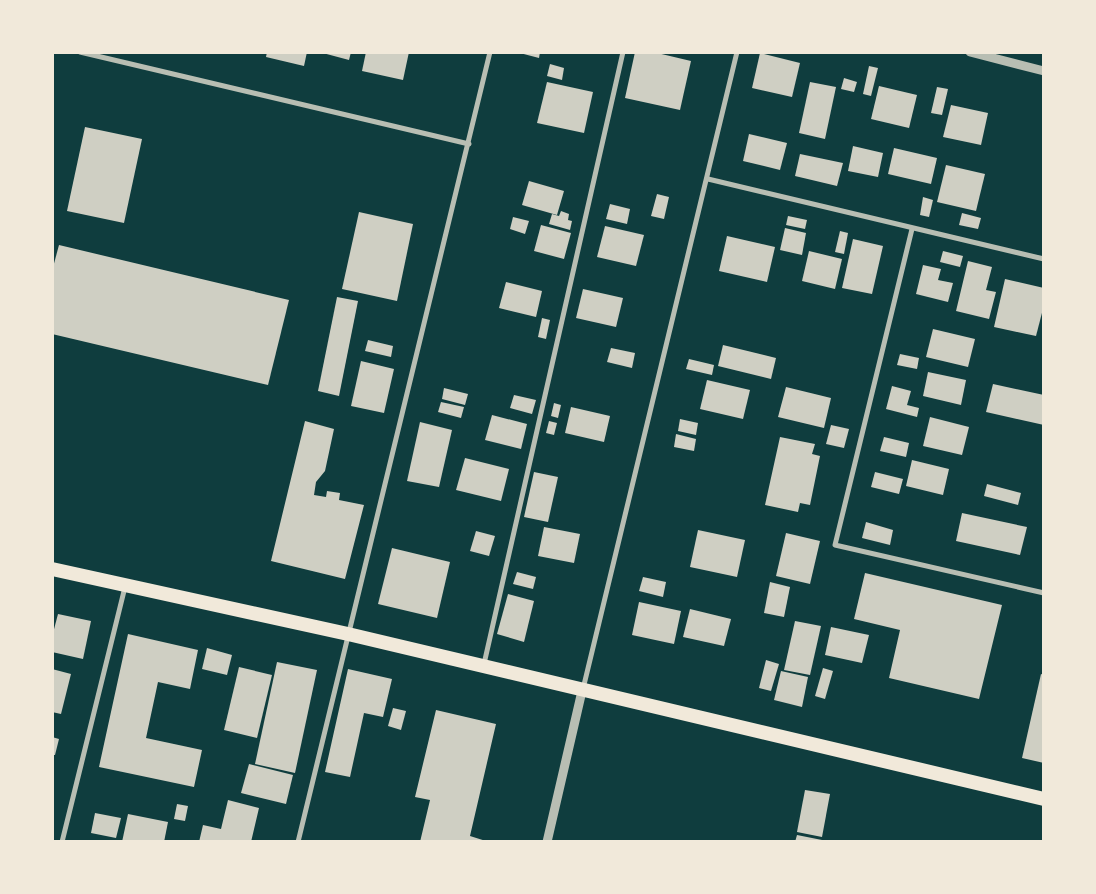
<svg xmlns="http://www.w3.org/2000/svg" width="1096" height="894" viewBox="0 0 1096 894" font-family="'Golos Text',sans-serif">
  <rect width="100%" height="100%" fill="#0f3d3e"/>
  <g fill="#cfcfc3">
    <polygon points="267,52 307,52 304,66 266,57"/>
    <polygon points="319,52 351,52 349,60"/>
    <polygon points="366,52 409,52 403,80 362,71"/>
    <polygon points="516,52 540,52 539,58"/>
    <polygon points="635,52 653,52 691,61 680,110 625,98"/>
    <polygon points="760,53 800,63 792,97 752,88"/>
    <polygon points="550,64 564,68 562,80 547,76"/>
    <polygon points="869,66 878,68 871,96 863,94"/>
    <polygon points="844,78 857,82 854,92 841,89"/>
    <polygon points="547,82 593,92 584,133 537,123"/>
    <polygon points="810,82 836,87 825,139 799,133"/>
    <polygon points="879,86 917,95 909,128 871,119"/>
    <polygon points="937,87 948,89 942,115 931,113"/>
    <polygon points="951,105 988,113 981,145 943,137"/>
    <polygon points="85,127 142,139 124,223 67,211"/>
    <polygon points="749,134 787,143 780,170 743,161"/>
    <polygon points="853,146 883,153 878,177 848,171"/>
    <polygon points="894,148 937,158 931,184 888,174"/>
    <polygon points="800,154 843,163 837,186 795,176"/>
    <polygon points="946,165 985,174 976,211 937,202"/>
    <polygon points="529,181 564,191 557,215 522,205"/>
    <polygon points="657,194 669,197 664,219 651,216"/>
    <polygon points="923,197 933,200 929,217 920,215"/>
    <polygon points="610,204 630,209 627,224 606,219"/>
    <polygon points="561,211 569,214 568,220 572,221 570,230 549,224 552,214 559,216"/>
    <polygon points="359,212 413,224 397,301 342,289"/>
    <polygon points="962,213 981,218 978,229 959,225"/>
    <polygon points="788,216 807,220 805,229 786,225"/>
    <polygon points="513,217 529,221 525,234 510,229"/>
    <polygon points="541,225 571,233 564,259 534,251"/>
    <polygon points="605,226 644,235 636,266 597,257"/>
    <polygon points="785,228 806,233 802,255 780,250"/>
    <polygon points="840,231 848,233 844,254 835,252"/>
    <polygon points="727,236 775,247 767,282 719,271"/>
    <polygon points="853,239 883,246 872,294 842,288"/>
    <polygon points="59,245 289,300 268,385 52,334 52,271"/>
    <polygon points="809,251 842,259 835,289 802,281"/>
    <polygon points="943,251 963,256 960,267 940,262"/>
    <polygon points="968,261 992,267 986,290 996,292 989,319 956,311"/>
    <polygon points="923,265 941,269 938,280 953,283 948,302 916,294"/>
    <polygon points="1005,279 1044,288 1044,305 1036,336 994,327"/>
    <polygon points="506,282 542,291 536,317 499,308"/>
    <polygon points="583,289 623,298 616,327 576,318"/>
    <polygon points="337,297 358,301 339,396 318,391"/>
    <polygon points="542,318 550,320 546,339 538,337"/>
    <polygon points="933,329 975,339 968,367 926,357"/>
    <polygon points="368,340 393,346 391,357 365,351"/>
    <polygon points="723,345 776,358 771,379 718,366"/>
    <polygon points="611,348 635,353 632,368 607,362"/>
    <polygon points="900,354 919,358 917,369 897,365"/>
    <polygon points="689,359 714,365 712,375 686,369"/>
    <polygon points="361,361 394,369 384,413 351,406"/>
    <polygon points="928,372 966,380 961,405 923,396"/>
    <polygon points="707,380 750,390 743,419 700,409"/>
    <polygon points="993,384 1044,395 1044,425 986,412"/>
    <polygon points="892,386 911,391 907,405 919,408 917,417 886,409"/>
    <polygon points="786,387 831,398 824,428 778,417"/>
    <polygon points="444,388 468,394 465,405 442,399"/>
    <polygon points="514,395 536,400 532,414 510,408"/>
    <polygon points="441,402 464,407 461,418 438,412"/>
    <polygon points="554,403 561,405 558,418 551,416"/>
    <polygon points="571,407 610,416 604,442 565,433"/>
    <polygon points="492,415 527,424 521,449 485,440"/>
    <polygon points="930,417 969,427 962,455 923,446"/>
    <polygon points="680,419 698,423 696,435 678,431"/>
    <polygon points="305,421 334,429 325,471 316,482 314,495 326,497 327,491 340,493 339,500 364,505 345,579 271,561"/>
    <polygon points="549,421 557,423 554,435 546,433"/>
    <polygon points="420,422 452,430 439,487 407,481"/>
    <polygon points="831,425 849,429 844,448 826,444"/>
    <polygon points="676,434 696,439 694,451 674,447"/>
    <polygon points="780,437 815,444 812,454 820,456 810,505 800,503 798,512 765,505"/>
    <polygon points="884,437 909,443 906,457 880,451"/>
    <polygon points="465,458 509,469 501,501 456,490"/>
    <polygon points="912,460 949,469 943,495 906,486"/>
    <polygon points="534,472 558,477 548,522 524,517"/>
    <polygon points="875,472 903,479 899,494 871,487"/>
    <polygon points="987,484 1021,493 1018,505 984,496"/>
    <polygon points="962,513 1027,527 1020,555 956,541"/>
    <polygon points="866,522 893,530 890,545 862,538"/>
    <polygon points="544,527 580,534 574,563 538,556"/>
    <polygon points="698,530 745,540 737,577 690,567"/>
    <polygon points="476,531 495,536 489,556 470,551"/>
    <polygon points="786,533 820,541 810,584 776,576"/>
    <polygon points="392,548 450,562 437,618 378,604"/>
    <polygon points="517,572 536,577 533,589 513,584"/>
    <polygon points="865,573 1002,605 979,699 889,678 900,630 854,619"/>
    <polygon points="643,577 666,582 663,597 639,591"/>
    <polygon points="770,582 790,587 784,617 764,613"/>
    <polygon points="508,594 534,601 524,642 497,634"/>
    <polygon points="639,602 681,611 674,644 632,635"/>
    <polygon points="690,609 731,619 724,646 683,637"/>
    <polygon points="58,614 91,621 83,659 52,652 52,637"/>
    <polygon points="795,621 821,626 810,675 784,670"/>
    <polygon points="831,627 869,635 862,663 825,655"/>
    <polygon points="128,634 198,650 190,689 158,682 146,738 202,750 194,787 99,767"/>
    <polygon points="207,648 232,655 227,675 202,669"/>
    <polygon points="766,660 779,664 771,691 759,688"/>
    <polygon points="277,662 317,670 295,773 255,764"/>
    <polygon points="239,667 272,675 257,738 224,730"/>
    <polygon points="823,668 833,671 825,699 815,696"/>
    <polygon points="52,669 71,674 61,714 52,712"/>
    <polygon points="348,669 392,679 383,717 364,713 350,777 325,772"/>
    <polygon points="781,671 808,677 802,707 774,700"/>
    <polygon points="1041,674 1044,675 1044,763 1022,758"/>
    <polygon points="393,708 406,711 401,730 388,726"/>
    <polygon points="436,710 496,724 470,836 489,842 420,842 430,800 415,797"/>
    <polygon points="52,737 59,739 55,755 52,755"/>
    <polygon points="249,764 293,775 286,804 241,793"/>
    <polygon points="805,790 830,794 822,837 797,832"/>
    <polygon points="228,800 259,808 251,842 199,842 203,825 221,829"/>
    <polygon points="177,804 188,806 185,821 174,819"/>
    <polygon points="95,813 121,818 116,838 91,833"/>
    <polygon points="128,814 168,822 164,842 122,842"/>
    <polygon points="797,835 827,841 827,842 795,842"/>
  </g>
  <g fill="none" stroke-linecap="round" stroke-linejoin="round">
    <g stroke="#b8beb3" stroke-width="5">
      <polyline points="80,52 469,144"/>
      <polyline points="708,179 1044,259"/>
      <polyline points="912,229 835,545 1044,593"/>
      <polyline points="484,664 623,52"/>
      <polyline points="583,689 737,52"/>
      <polyline points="62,842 125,587"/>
      <polyline points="298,842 490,52"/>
    </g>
    <g stroke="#b8beb3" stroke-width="9">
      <polyline points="970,52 1044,71"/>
      <polyline points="547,842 582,691"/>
    </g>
    <polyline stroke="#f1e9da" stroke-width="14" points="52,569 348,634 1044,799"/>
  </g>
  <rect width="1096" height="894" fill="none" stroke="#f1e9da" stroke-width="108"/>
</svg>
